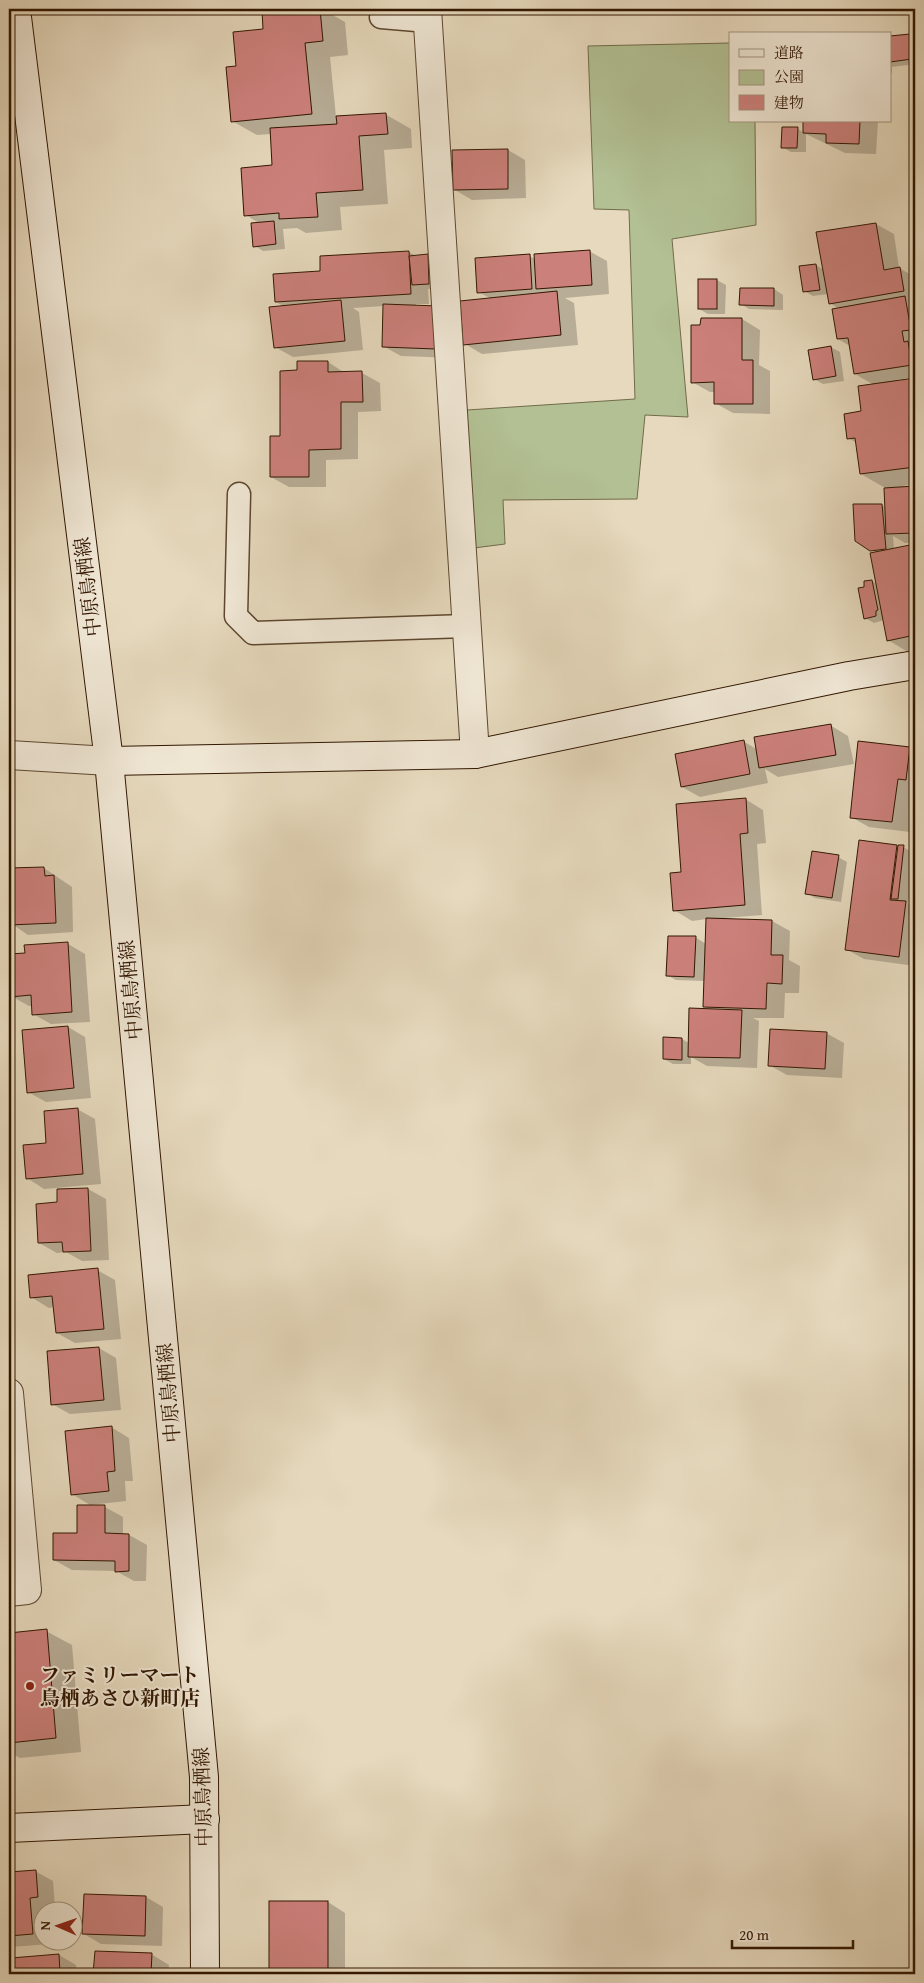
<svg xmlns="http://www.w3.org/2000/svg" width="924" height="1983" viewBox="0 0 924 1983" font-family="'Gentium Book Plus','Noto Serif JP',serif">
  <rect width="100%" height="100%" fill="#e6d9bd"/>
  <filter id="stains"><feTurbulence type="fractalNoise" baseFrequency=".004" numOctaves="4"/><feColorMatrix values="0 0 0 0 .2 0 0 0 0 .09 0 0 0 0 .02 0 0 0 .5 -.17"/></filter>
  <radialGradient id="worn" r=".72"><stop offset=".6" stop-color="#630" stop-opacity="0"/><stop offset="1" stop-color="#630" stop-opacity=".3"/></radialGradient>
  <polygon fill="#b2c093" stroke="#726b4a" points="730,43 730,121 755,121 756,225 672,239 688,417 645,415 637,499 503,500 505,544 474,548 467,410 635,399 629,210 594,209 588,46"/>
  <g fill="#0003">
    <polygon points="302,9 322,9 345,22 348,55 330,57 336,117 385,114 411,129 412,148 384,150 388,204 340,207 342,230 306,233 297,228 283,229 285,249 263,251 255,246 259,223 246,215 273,166 271,134 257,135 232,121 237,67 264,30 263,12"/>
    <polygon points="910,36 915,39 915,64 892,67 892,73 890,73 890,38"/>
    <polygon points="805,121 878,121 876,154 845,153 806,134 806,152 791,152 782,147 798,129 804,133"/>
    <polygon points="508,150 525,160 526,198 472,200 455,190"/>
    <polygon points="876,224 894,234 899,268 915,277 915,302 913,302 915,303 915,377 897,380 898,382 915,380 915,484 903,486 903,488 915,487 915,543 905,543 893,536 894,550 915,546 915,654 913,655 888,640 884,620 874,623 865,618 866,588 872,581 877,584 877,553 856,540 882,505 886,508 885,488 861,474 857,443 848,438 874,385 855,374 850,346 838,339 839,309 830,303 828,294 813,296 804,291 816,265 824,270 818,233"/>
    <polygon points="589,251 607,261 609,294 565,298 574,303 578,345 482,354 465,344 492,299 478,292 529,256 535,259"/>
    <polygon points="409,252 416,256 427,255 436,260 438,288 428,289 429,304 416,304 416,306 454,358 401,356 383,346 384,306 353,308 359,312 363,350 293,357 275,347 285,307 276,302 322,272"/>
    <polygon points="699,280 717,280 726,285 725,314 708,314 699,309"/>
    <polygon points="774,289 783,295 783,310 749,309 741,304"/>
    <polygon points="742,319 760,330 759,365 770,371 770,414 733,413 715,403 715,392 710,392 692,382"/>
    <polygon points="831,347 840,352 844,381 823,384 814,379"/>
    <polygon points="328,362 345,373 362,373 380,383 381,411 358,412 358,459 326,460 326,487 289,487 271,477 299,371"/>
    <polygon points="830,725 848,736 854,764 778,777 765,769 768,783 700,797 682,787 743,741 758,750"/>
    <polygon points="909,748 915,752 915,790 910,832 869,827 851,817"/>
    <polygon points="745,799 763,810 766,843 757,844 762,915 725,918 726,920 772,921 790,931 789,960 800,966 799,993 785,993 784,1018 753,1018 759,1021 757,1068 707,1066 691,1057 691,1064 673,1064 664,1059 682,1039 689,1043 710,1010 705,1007 705,981 676,980 667,975 695,937 706,944 707,919 692,921 674,910 682,874"/>
    <polygon points="897,846 903,847 912,852 914,857 908,904 915,908 915,966 864,959 846,949"/>
    <polygon points="838,857 847,862 841,902 815,898 807,893"/>
    <polygon points="44,868 72,887 73,932 28,935 9,922 9,870"/>
    <polygon points="68,944 85,954 90,1022 51,1024 33,1014 33,1006 29,1006 11,996 9,955 26,954"/>
    <polygon points="68,1027 85,1037 91,1098 46,1102 28,1092"/>
    <polygon points="826,1033 844,1043 842,1078 787,1075 769,1065"/>
    <polygon points="77,1109 95,1119 101,1184 44,1189 27,1178 48,1144"/>
    <polygon points="88,1189 106,1199 109,1260 82,1261 66,1252 57,1253 39,1243 58,1203"/>
    <polygon points="97,1270 115,1280 121,1339 75,1343 57,1333 54,1307 49,1308 31,1297"/>
    <polygon points="99,1348 116,1358 121,1410 70,1414 52,1404"/>
    <polygon points="111,1427 129,1438 133,1481 125,1481 126,1501 90,1505 72,1494"/>
    <polygon points="78,1506 105,1507 123,1517 123,1535 129,1535 147,1545 146,1581 134,1581 116,1571 72,1570 54,1560 78,1534"/>
    <polygon points="46,1631 72,1645 81,1752 20,1758 9,1752 9,1634"/>
    <polygon points="35,1871 53,1881 55,1907 47,1907 47,1910 42,1910 42,1940 50,1940 50,1944 11,1947 9,1946 9,1873"/>
    <polygon points="146,1897 163,1907 162,1946 101,1944 84,1934"/>
    <polygon points="271,1902 328,1902 345,1913 345,1974 270,1974"/>
    <polygon points="96,1952 151,1954 169,1965 168,1974 95,1974"/>
    <polygon points="59,1955 76,1965 77,1974 14,1974 12,1959"/>
  </g>
  <g fill="#cc807b" stroke="#311600">
    <polygon points="288,9 320,9 323,41 305,43 312,114 231,122 226,67 236,66 233,32 263,29 262,11"/>
    <polygon points="910,34 912,59 890,62 890,36"/>
    <polygon points="386,113 388,134 359,136 363,190 316,193 318,217 279,219 279,213 244,216 241,168 272,165 270,128 337,124 336,116"/>
    <polygon points="803,121 860,121 859,144 826,143 826,134 803,133"/>
    <polygon points="782,127 798,127 797,148 781,148"/>
    <polygon points="508,149 508,189 453,190 452,150"/>
    <polygon points="274,221 276,244 253,247 251,223"/>
    <polygon points="876,223 884,270 900,267 904,291 829,304 816,232"/>
    <polygon points="590,250 592,285 536,289 534,254"/>
    <polygon points="409,251 411,294 275,302 273,274 320,271 320,256"/>
    <polygon points="428,254 429,284 412,285 409,256"/>
    <polygon points="530,254 532,289 477,293 475,258"/>
    <polygon points="816,264 820,290 803,292 799,266"/>
    <rect x="698" y="279" width="19" height="30"/>
    <polygon points="740,288 774,288 774,306 739,305"/>
    <polygon points="557,291 561,335 463,345 460,301"/>
    <polygon points="905,296 911,330 902,331 904,342 908,341 912,365 854,374 848,338 837,339 832,309"/>
    <polygon points="341,300 345,341 274,348 269,307"/>
    <polygon points="383,304 438,306 436,349 382,347"/>
    <polygon points="701,318 742,318 742,360 753,360 753,404 714,404 714,382 691,383 691,325 700,325"/>
    <polygon points="831,346 836,376 813,380 808,350"/>
    <polygon points="297,361 328,361 328,372 362,371 363,402 341,402 341,449 309,450 309,477 270,477 270,436 280,436 280,371 297,370"/>
    <polygon points="915,378 915,467 860,474 855,438 847,439 844,414 861,411 858,386"/>
    <polygon points="915,486 915,533 886,534 884,488"/>
    <polygon points="853,504 882,504 886,549 870,551 855,541"/>
    <polygon points="915,544 915,635 887,641 870,553"/>
    <polygon points="872,580 878,610 876,611 876,616 864,619 858,588 864,587 864,581"/>
    <polygon points="831,724 836,755 759,768 754,737"/>
    <polygon points="744,740 750,774 681,787 675,754"/>
    <polygon points="858,741 910,747 906,780 898,779 892,822 850,818"/>
    <polygon points="746,798 748,833 740,834 745,905 673,911 670,873 681,872 676,804"/>
    <polygon points="859,840 897,845 890,900 906,901 899,957 845,950"/>
    <polygon points="898,845 904,845 898,899 891,899"/>
    <polygon points="812,851 839,855 832,898 805,894"/>
    <polygon points="44,867 45,876 54,875 56,923 9,925 9,868"/>
    <polygon points="706,918 772,920 771,955 783,955 782,984 767,983 766,1009 703,1007"/>
    <polygon points="668,936 696,936 694,977 666,976"/>
    <polygon points="68,942 72,1012 32,1015 31,995 10,997 9,954 25,953 24,945"/>
    <polygon points="689,1008 742,1010 740,1058 688,1057"/>
    <polygon points="68,1026 74,1088 27,1093 22,1030"/>
    <polygon points="770,1029 827,1032 825,1069 768,1066"/>
    <polygon points="663,1037 682,1038 682,1060 663,1059"/>
    <polygon points="78,1108 83,1174 26,1179 23,1145 46,1143 44,1111"/>
    <polygon points="88,1188 91,1251 63,1252 62,1242 38,1243 36,1204 57,1202 57,1189"/>
    <polygon points="98,1268 104,1329 56,1333 52,1296 30,1298 28,1275"/>
    <polygon points="99,1347 104,1400 51,1405 47,1351"/>
    <polygon points="112,1426 115,1471 107,1472 109,1491 71,1495 65,1431"/>
    <polygon points="77,1505 105,1505 105,1533 129,1534 129,1571 115,1572 115,1561 53,1560 53,1533 77,1533"/>
    <polygon points="47,1629 56,1738 9,1743 9,1633"/>
    <polygon points="36,1870 38,1897 30,1898 33,1934 9,1936 9,1872"/>
    <polygon points="84,1894 146,1896 145,1936 82,1934"/>
    <rect x="269" y="1901" width="59" height="73"/>
    <polygon points="95,1951 152,1953 151,1974 93,1974"/>
    <polygon points="59,1954 60,1974 12,1974 11,1958"/>
  </g>
  <g fill="none" stroke-linecap="round" stroke-linejoin="round">
    <defs>
      <g id="lane">
        <polyline points="381,17 428,21"/>
        <polyline points="239,494 236,616 253,633 466,626"/>
      </g>
      <g id="street">
        <polyline points="427,9 475,754"/>
        <polyline points="9,755 109,761"/>
        <polyline points="9,1393 27,1590 9,1592"/>
      </g>
      <g id="secondary">
        <polyline points="16,9 109,761 204,1777 205,1974"/>
        <polyline points="109,761 475,754 849,676 915,665"/>
        <polyline points="9,1828 205,1819"/>
      </g>
    </defs>
    <use href="#lane" stroke="#5e472f" stroke-width="25"/>
    <use href="#street" stroke="#5e472f" stroke-width="30"/>
    <use href="#secondary" stroke="#311600" stroke-width="30"/>
    <use href="#lane" stroke="#efe6d4" stroke-width="22"/>
    <use href="#street" stroke="#efe6d4" stroke-width="28"/>
    <use href="#secondary" stroke="#efe6d4" stroke-width="28"/>
  </g>
  <circle fill="#8f2418" stroke="#efe6d4" stroke-width="2" cx="30" cy="1686" r="5"/>
  <g text-anchor="middle" dominant-baseline="central" stroke-width="4" stroke-linejoin="round" paint-order="stroke">
    <g font-size="20" fill="#311600" stroke="#efe6d4">
      <text transform="translate(87 587) rotate(-97)">中原鳥栖線</text>
      <text transform="translate(130 990) rotate(-95)">中原鳥栖線</text>
      <text transform="translate(168 1393) rotate(-95)">中原鳥栖線</text>
      <text transform="translate(202 1797) rotate(-92)">中原鳥栖線</text>
    </g>
    <g font-size="20" font-weight="bold" fill="#311600" stroke="#efe6d4" text-anchor="start">
      <text x="40" y="1674">ファミリーマート<tspan x="40" dy="23">鳥栖あさひ新町店</tspan></text>
    </g>
  </g>
  <rect width="924" height="1983" fill="none" stroke="#e6d9bd" stroke-width="30"/>
  <rect x="10" y="10" width="904" height="1963" fill="none" stroke="#311600" stroke-width="2.5"/>
  <rect x="15" y="15" width="894" height="1953" fill="none" stroke="#311600"/>
  <rect x="729" y="32" width="162" height="90" fill="#efe6d4" stroke="#a3937f"/>
  <rect x="739" y="49" width="25" height="8" fill="#efe6d4" stroke="#a3937f"/>
  <text x="774" y="58" font-size="15" fill="#311600">道路</text>
  <rect x="739" y="70" width="25" height="15" fill="#b2c093" stroke="#a3937f"/>
  <text x="774" y="82" font-size="15" fill="#311600">公園</text>
  <rect x="739" y="95" width="25" height="15" fill="#cc807b" stroke="#a3937f"/>
  <text x="774" y="108" font-size="15" fill="#311600">建物</text>
  <g transform="translate(58 1926) rotate(272)"><circle r="24" fill="#efe6d4" stroke="#a3937f"/>
  <path d="M0-4L9 19L0 12L-9 19Z" fill="#8f2418"/>
  <text y="-8" font-size="14" font-weight="bold" text-anchor="middle" fill="#311600">N</text>
  </g>
  <path d="M732 1940v8h121v-8" fill="none" stroke="#311600" stroke-width="2.5"/>
  <text x="739" y="1940" font-size="15" fill="#311600" stroke="#efe6d4" stroke-width="4" paint-order="stroke">20 m</text>
  <rect width="100%" height="100%" filter="url(#stains)"/>
  <rect width="100%" height="100%" fill="url(#worn)"/>
</svg>
